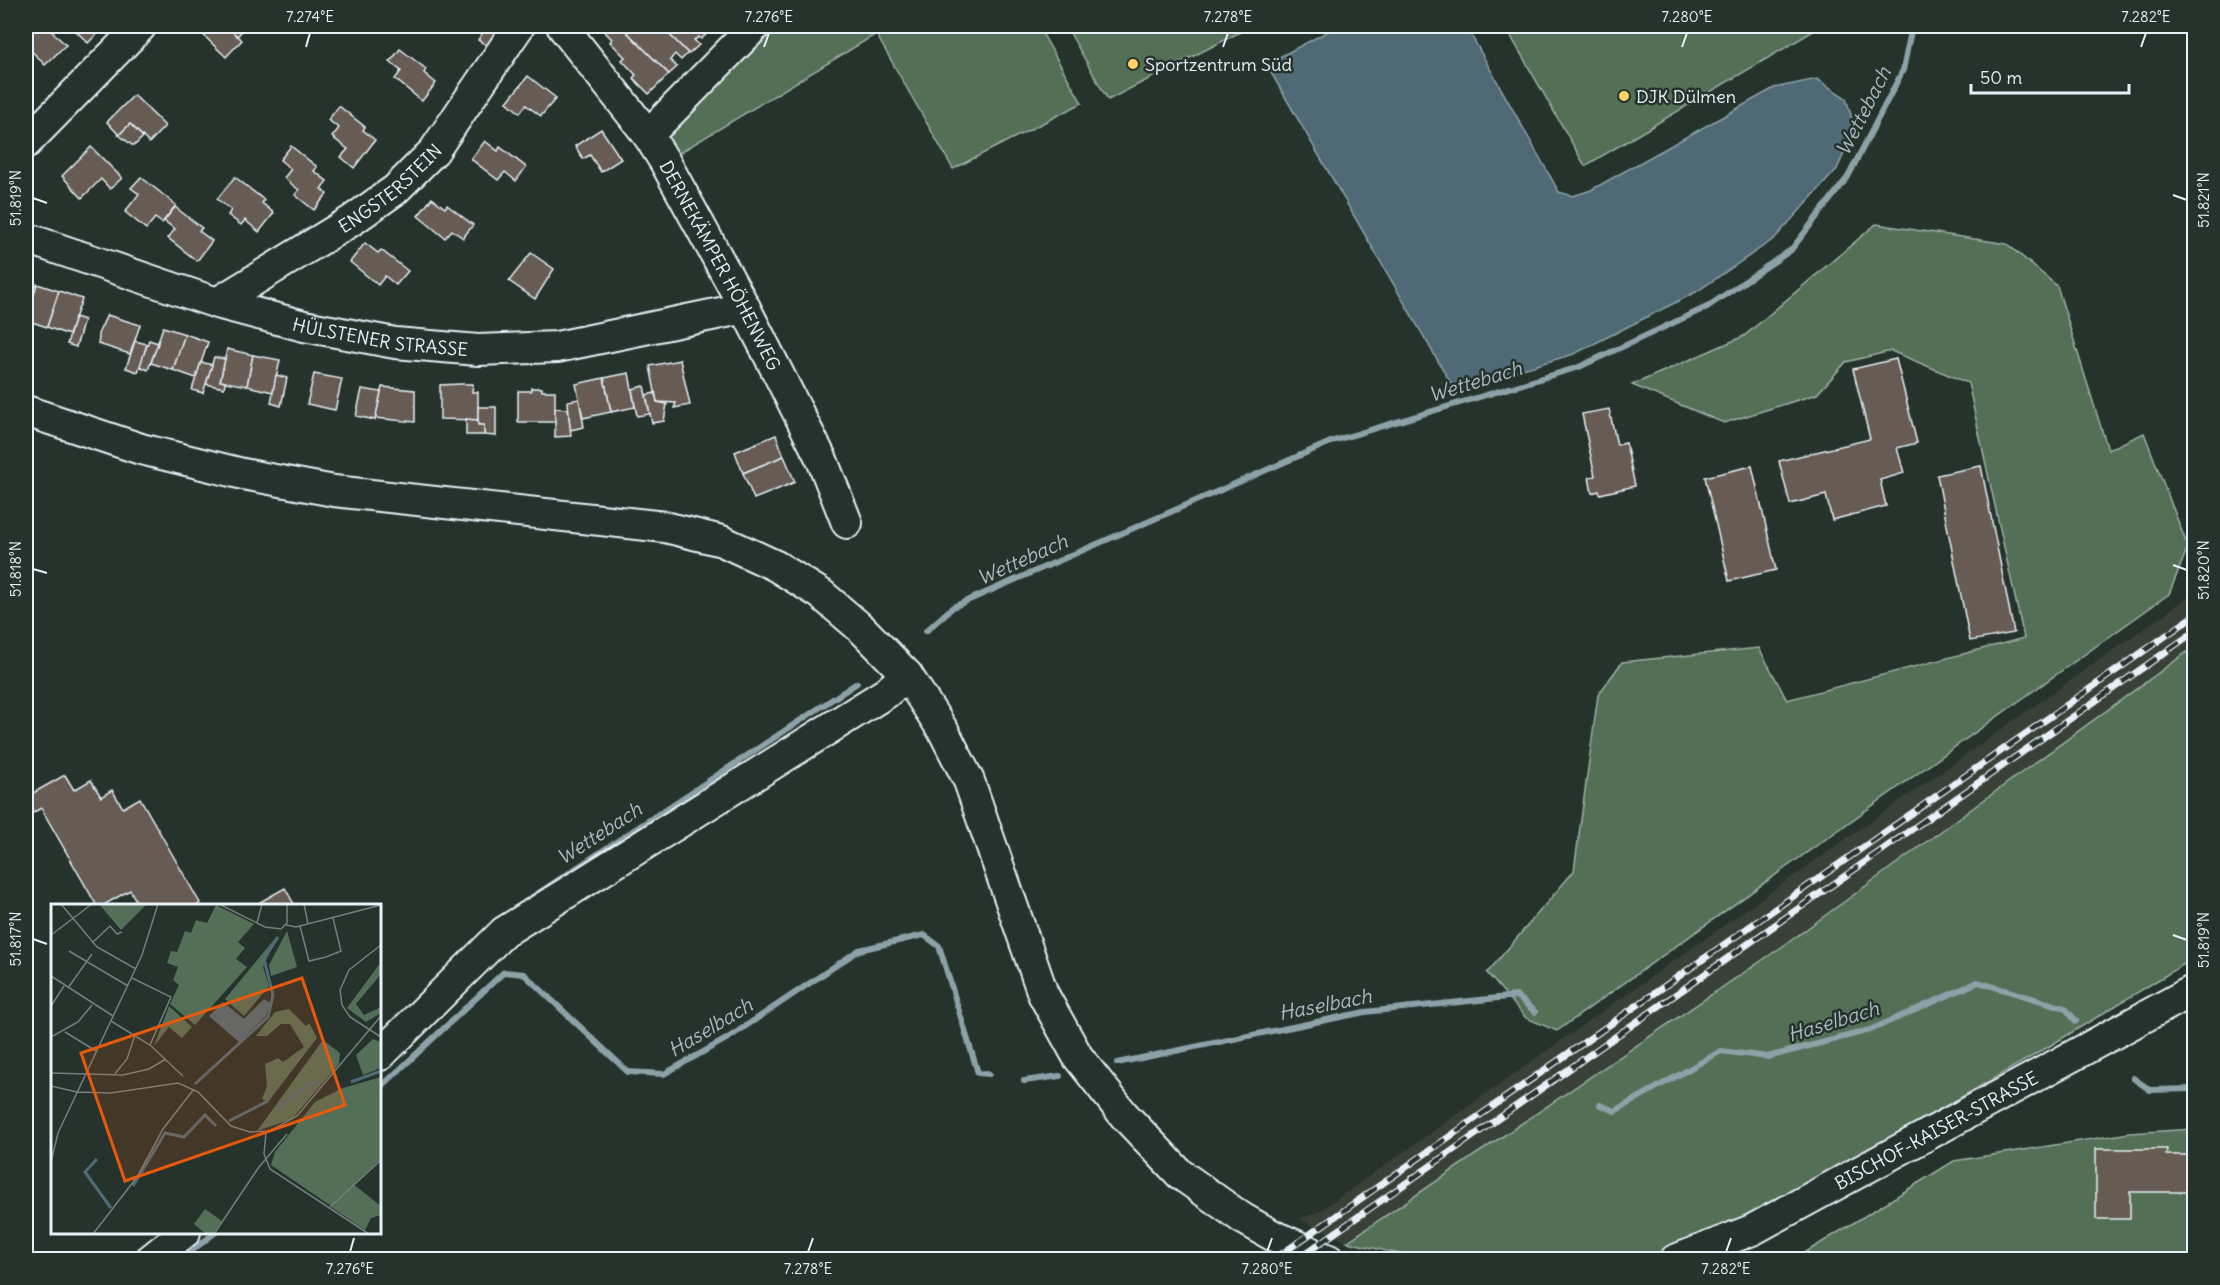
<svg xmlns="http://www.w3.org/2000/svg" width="2220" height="1285" viewBox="0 0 2220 1285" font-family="Delius,sans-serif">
  <rect width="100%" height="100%" fill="#26332d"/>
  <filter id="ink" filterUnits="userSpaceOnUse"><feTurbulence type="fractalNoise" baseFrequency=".0167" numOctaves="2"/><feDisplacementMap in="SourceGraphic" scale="12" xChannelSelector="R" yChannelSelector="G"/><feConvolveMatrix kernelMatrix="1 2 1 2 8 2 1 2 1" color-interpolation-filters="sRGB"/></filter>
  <g filter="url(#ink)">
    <polygon fill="#393f38" points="2194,593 2194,647 1786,944 1347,1242 1300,1219 1320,1211"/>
    <g fill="#536f57" stroke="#9eb0a8" stroke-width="1.5">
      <polygon points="766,26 1038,26 1082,103 953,169 876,34 676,155 664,131"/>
      <polygon points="1066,26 1252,26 1108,100"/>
      <polygon points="1505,26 1822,26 1585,166"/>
      <polygon points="1876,224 2007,244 2057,286 2108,450 2144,433 2188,547 2169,594 1557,1031 1526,1018 1487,973 1574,871 1598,695 1622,662 1759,648 1787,700 2024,638 1968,383 1891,351 1846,362 1817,394 1724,423 1632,385 1744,336"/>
      <polygon points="2194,647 2194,958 2043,1050 1772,1206 1695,1241 1639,1258 1597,1260 1421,1259 1347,1242 1786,944"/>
      <polygon points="2194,1129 2194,1259 1793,1260 1954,1161 2130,1133"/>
    </g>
    <polygon fill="#506b75" stroke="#8da1a9" stroke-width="1.5" points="1338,26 1466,26 1559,192 1573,196 1591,190 1774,88 1817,79 1846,98 1855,129 1837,169 1774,239 1696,292 1574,354 1499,376 1453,387 1266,64"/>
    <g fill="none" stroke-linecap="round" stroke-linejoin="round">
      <g stroke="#8da1a9" stroke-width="6">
        <polyline points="926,631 953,607 1333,441 1579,367 1707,307 1791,250 1848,177 1903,70 1912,26"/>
        <polyline points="525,902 857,683"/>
        <polyline points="1117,1063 1365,1012 1517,996 1535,1012"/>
        <polyline points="2133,1078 2150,1090 2194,1089"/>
        <polyline points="1024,1081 1060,1076"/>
        <polyline points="380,1088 504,972 524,974 628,1072 664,1074 728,1038 859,950 924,935 939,946 978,1073 989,1074"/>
        <polyline points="1600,1105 1615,1111 1721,1051 1768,1057 1870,1030 1978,982 2065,1008 2076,1021"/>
        <polyline points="180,1260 216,1232"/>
      </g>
    </g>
    <g fill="#665b52" stroke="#e8f1f8" stroke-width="1.5">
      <polygon points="26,26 46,26 66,45 45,65 26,45"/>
      <polygon points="71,26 105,26 88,43"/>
      <polygon points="194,26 227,26 242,40 226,57"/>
      <polygon points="227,26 247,26 237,36"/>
      <polygon points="487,26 500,26 488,46 478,40"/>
      <polygon points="611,26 621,26 669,74 649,94 633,78 636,75 622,60 625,57 610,42 612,39 605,32"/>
      <polygon points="621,26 661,26 688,53 681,60 675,54 670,60 677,67 669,74"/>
      <polygon points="661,26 701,26 708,33 701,39 699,37 694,40 699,45 689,54"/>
      <polygon points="400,49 426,69 424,73 436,83 422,101 395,79 401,71 390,62"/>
      <polygon points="528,76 556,98 541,116 526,105 520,113 507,102"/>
      <polygon points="134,95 165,126 149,143 130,124 119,135 107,122"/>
      <polygon points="339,106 365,127 363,130 375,140 354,168 341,157 348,149 332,137 339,128 328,120"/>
      <polygon points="130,124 143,137 135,145 132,145 119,135"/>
      <polygon points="601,129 621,159 601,172 590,155 583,159 575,146"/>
      <polygon points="485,141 498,151 500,147 526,167 516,181 505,172 498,180 471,159"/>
      <polygon points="291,146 317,167 314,171 327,181 321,189 327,194 314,210 295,195 299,190 284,178 291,169 280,160"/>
      <polygon points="91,147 122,178 110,189 101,179 82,198 62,176"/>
      <polygon points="141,177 176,205 162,223 155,218 146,229 125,212 139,194 131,188"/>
      <polygon points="235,177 264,200 262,203 274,213 259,232 245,220 241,225 228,215 231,210 217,199"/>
      <polygon points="432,198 445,208 447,205 473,225 463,238 452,230 445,238 418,216"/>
      <polygon points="175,207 202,228 199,231 212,241 197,261 168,238 175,229 164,221"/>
      <polygon points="365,243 378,253 381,250 408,271 396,285 385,276 378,285 350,262"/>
      <polygon points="531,253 554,269 535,299 509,281"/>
      <polygon points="37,284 59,291 47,327 26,320"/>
      <polygon points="59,291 82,299 69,335 47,327"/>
      <polygon points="107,315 140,325 130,354 98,344 99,338 98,334"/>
      <polygon points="75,317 84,320 76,347 67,344"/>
      <polygon points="163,327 185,334 173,370 151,363"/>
      <polygon points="185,334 208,342 196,378 173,370"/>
      <polygon points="149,340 158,343 148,370 139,366"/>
      <polygon points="135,341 147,344 138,372 126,368"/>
      <polygon points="227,349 253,355 247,386 220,381"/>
      <polygon points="253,355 280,360 273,392 247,386"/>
      <polygon points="214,357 225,359 220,381 225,382 224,388 206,384"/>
      <polygon points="1896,359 1917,443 1897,448 1904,473 1880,480 1886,506 1832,520 1826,495 1790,504 1779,461 1870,439 1853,369"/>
      <polygon points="680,360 690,405 674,408 676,403 657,402 650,366"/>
      <polygon points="201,362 212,365 203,393 192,390"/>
      <polygon points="629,373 635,407 611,412 604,378"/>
      <polygon points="314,374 342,379 335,410 307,404"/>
      <polygon points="276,375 287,378 281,406 271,403"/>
      <polygon points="604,378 611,412 583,418 576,384"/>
      <polygon points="461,384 473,384 472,392 478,392 478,420 440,419 440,385"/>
      <polygon points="644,386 650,414 637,416 632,389"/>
      <polygon points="382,387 415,390 415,422 375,418"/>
      <polygon points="531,388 542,388 542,391 555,391 555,422 518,422 518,391 531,391"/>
      <polygon points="362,389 381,392 375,420 356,416"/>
      <polygon points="655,393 657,402 667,404 664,421 652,423 646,395"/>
      <polygon points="579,399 584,427 570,430 568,401"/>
      <polygon points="478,407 496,407 496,436 484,435 484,425 478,425"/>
      <polygon points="555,408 568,409 571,436 555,437"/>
      <polygon points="1609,409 1617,445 1626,443 1635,486 1600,494 1599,491 1592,493 1589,477 1595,476 1582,414"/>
      <polygon points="466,419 478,420 478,425 484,425 484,435 466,435"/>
      <polygon points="776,435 784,456 743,473 735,452"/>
      <polygon points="784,456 795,482 754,499 743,473"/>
      <polygon points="1752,466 1776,570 1729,581 1705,477"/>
      <polygon points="1981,466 2014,633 1970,641 1937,475"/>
      <polygon points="65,775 74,790 91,780 101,797 112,790 123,808 140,798 200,903 197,906 139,906 130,890 102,906 97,906 41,808 26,817 26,797"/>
      <polygon points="285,888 295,906 253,906"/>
      <polygon points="2096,1149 2167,1149 2166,1155 2194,1155 2194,1192 2130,1192 2130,1219 2096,1219"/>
    </g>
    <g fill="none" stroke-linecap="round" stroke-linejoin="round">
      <defs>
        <g id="minor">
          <path id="s1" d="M562 26 648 135 665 162 745 308 822 460 847 523"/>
          <polyline points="648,135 755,26"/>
          <polyline points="26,143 141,26"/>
          <path id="s2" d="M26 238 217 303 304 326 395 343 478 350 557 347 745 308"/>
          <path id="s3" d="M217 303 351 221 395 190 434 151 519 26"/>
          <polyline points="26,411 141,449 243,474 334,491 665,527 722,541 776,566 821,594 863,630 907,675 944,732 969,781 1043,994 1078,1057 1124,1115 1180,1174 1242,1218 1272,1235 1329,1260"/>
          <polyline points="380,1055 504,932 886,693 907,675"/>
          <polyline points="150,1260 185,1232"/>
          <path id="s4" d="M1675 1260 1752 1230 2194 990"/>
        </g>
      </defs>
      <use href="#minor" stroke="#e8f1f8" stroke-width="34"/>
      <use href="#minor" stroke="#26332d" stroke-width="30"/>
      <defs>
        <g id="rail">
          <polyline points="1273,1260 2194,616"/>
          <polyline points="1296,1260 2194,632"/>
        </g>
      </defs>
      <use href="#rail" stroke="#e8f1f8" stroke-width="7"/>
      <use href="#rail" stroke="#26332d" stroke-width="4.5" stroke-dasharray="14" stroke-linecap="butt"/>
    </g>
  </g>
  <path fill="none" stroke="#e8f1f8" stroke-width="2" d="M306 47 310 33M764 47 769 33M1223 47 1228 33M1682 47 1687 33M2141 47 2146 33M2173 195 2187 200M33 198 47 203M2173 565 2187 570M33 569 47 573M2173 935 2187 940M33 939 47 944M350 1252 354 1238M808 1252 813 1238M1267 1252 1272 1238M1726 1252 1731 1238"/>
  <g fill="#ffd166" stroke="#26332d" stroke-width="2">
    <circle cx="1133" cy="64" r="6"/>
    <circle cx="1624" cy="96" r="6"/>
  </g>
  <g text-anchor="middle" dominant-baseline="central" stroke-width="5" stroke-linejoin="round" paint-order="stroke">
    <g font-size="18" fill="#e8f1f8" stroke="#26332d" text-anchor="start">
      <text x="1145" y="64">Sportzentrum Süd</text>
      <text x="1636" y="96">DJK Dülmen</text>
    </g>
    <g font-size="18" fill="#e8f1f8" stroke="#26332d">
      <text stroke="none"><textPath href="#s3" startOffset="208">ENGSTERSTEIN</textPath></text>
      <text stroke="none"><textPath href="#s1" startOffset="288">DERNEKÄMPER HÖHENWEG</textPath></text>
      <text stroke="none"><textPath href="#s2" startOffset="369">HÜLSTENER STRASSE</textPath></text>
      <text stroke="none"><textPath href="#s4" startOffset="292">BISCHOF-KAISER-STRASSE</textPath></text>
    </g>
    <g font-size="20" font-style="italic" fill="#abbbc4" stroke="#26332d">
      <text transform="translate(1863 111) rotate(-63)">Wettebach</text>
      <text transform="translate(1475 381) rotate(-17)">Wettebach</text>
      <text transform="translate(1022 559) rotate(-24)">Wettebach</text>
      <text transform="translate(599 833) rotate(-33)">Wettebach</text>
      <text transform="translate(1325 1004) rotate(-11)">Haselbach</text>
      <text transform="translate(1833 1021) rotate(-17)">Haselbach</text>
      <text transform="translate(710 1027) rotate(-31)">Haselbach</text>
    </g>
  </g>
  <g transform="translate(51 904)">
    <rect width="330" height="330" fill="#26332d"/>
    <path d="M48 0H96L70 26ZM165 1 203 20 187 38 194 44 185 55 196 63 144 121 119 100 128 81 122 76 127 63 116 59 120 47 126 48 134 27 140 29 145 16 156 19ZM236 27 246 63 220 72 218 61ZM226 32 212 63 218 82 193 112 174 95ZM330 58V70L305 100 313 111 330 103V109L315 118 296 104ZM118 102 141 123 131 134 118 123 103 142ZM238 105 255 122 258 119 266 134 217 198 211 195 216 182 214 160 227 154 232 158 253 143 239 120H230L216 132H205L224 108ZM322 135 330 138V164L312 171 305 151ZM272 136 289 149 288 160 241 215 206 227ZM330 173V255L280 302 220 261 224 248 264 198 292 184ZM302 280 330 302V311L320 314 314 326 280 303ZM154 305 171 317 162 330H155L143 320Z" fill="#536f57"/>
    <path d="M213 95 219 99 215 112 188 138 158 112 172 98 193 115Z" fill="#506b75"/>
    <path fill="none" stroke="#506b75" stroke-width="3" d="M300 178 330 167M144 180 217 113 222 91 213 55 227 33M227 204 260 179H270M178 217 217 197M46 255 34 268 60 304M82 282 114 229 133 233 154 211 165 222"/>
    <path fill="none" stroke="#747f7e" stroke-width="1.5" d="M10 0 46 43 85 65M168 0 214 23 230 25 236 19V0M253 0 257 20M206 19 211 0M235 21 245 23 330 1M249 22 258 57 275 53 290 47 282 14M0 31 41 0M41 39 59 22 66 30 71 28M330 41 298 66 289 86 291 101 299 113 330 133M18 47 77 82M0 72 62 112M81 74 120 93 99 141M17 84 41 50M0 102 13 82M60 117 99 141 132 172M14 128 45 147M0 133 27 118 41 101M0 169 72 171 98 165 115 155M63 171 76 155 84 131M0 182 26 188 60 189 127 179 147 188 180 222 199 228 219 227 246 212 330 112M215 228 213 250 219 265 318 330M0 258 7 229 91 51 107 0M279 303 330 256M42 330 86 273 112 225 143 185M163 330 208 263 236 230"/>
    <path fill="#e8590c" fill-opacity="0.15" stroke="#e8590c" stroke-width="3" d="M251 74 294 201 74 277 30 149Z"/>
    <rect width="330" height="330" fill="none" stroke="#e8f1f8" stroke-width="3"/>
  </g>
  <rect width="2220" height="1285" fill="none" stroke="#26332d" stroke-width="66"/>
  <path d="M1971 84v9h158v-9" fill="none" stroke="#e8f1f8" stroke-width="3"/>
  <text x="1980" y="84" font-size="18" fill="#e8f1f8" stroke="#26332d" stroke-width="4.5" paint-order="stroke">50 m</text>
  <rect x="33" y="33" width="2154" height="1219" fill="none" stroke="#e8f1f8" stroke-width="2"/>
  <g font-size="15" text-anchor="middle" fill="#e8f1f8">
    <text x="310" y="22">7.274°E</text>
    <text x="769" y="22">7.276°E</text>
    <text x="1228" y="22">7.278°E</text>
    <text x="1687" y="22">7.280°E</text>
    <text x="2146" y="22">7.282°E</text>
    <text transform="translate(16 198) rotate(-90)" y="5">51.819°N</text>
    <text transform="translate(2204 200) rotate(-90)" y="5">51.821°N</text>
    <text transform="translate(16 569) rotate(-90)" y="5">51.818°N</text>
    <text transform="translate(2204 570) rotate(-90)" y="5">51.820°N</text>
    <text transform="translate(16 939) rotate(-90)" y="5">51.817°N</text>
    <text transform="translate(2204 940) rotate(-90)" y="5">51.819°N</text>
    <text x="350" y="1274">7.276°E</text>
    <text x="808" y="1274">7.278°E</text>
    <text x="1267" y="1274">7.280°E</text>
    <text x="1726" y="1274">7.282°E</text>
  </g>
</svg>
